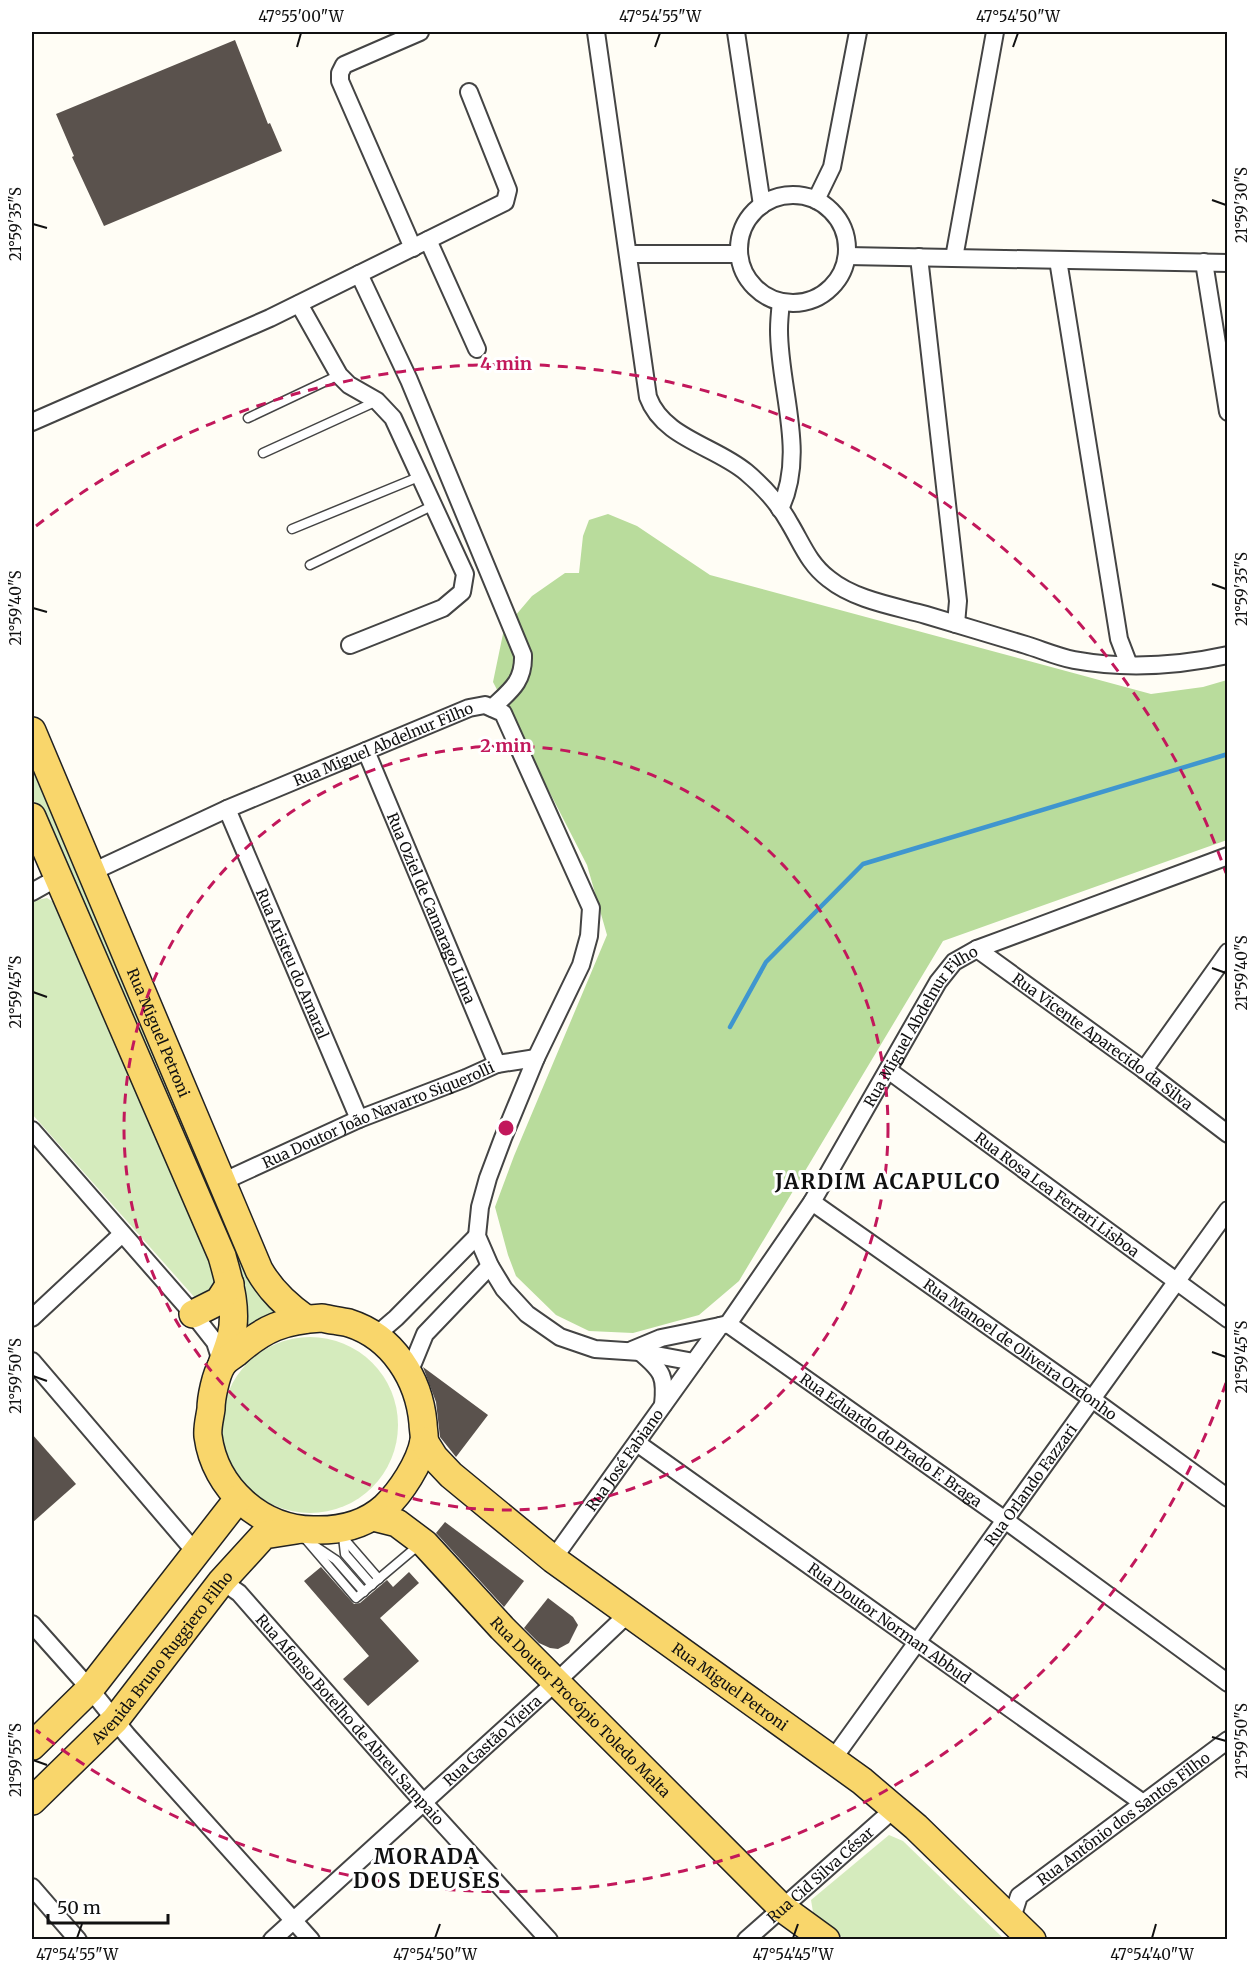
<svg xmlns="http://www.w3.org/2000/svg" width="1259" height="1971" viewBox="0 0 1259 1971" font-family="Merriweather,serif">
  <rect width="100%" height="100%" fill="#fffdf5"/>
  <g fill="#d5ebbd">
    <polygon points="32,749 277,1312 261,1319 244,1331 174,1129 32,796"/>
    <polygon points="47,898 58,905 214,1258 220,1285 196,1299 32,1114 32,901"/>
    <circle cx="310" cy="1425" r="88"/>
    <polygon points="889,1835 903,1841 1004,1939 845,1939 814,1918 811,1900"/>
  </g>
  <polygon fill="#b9dc9c" points="608,514 637,526 710,575 1151,694 1203,687 1227,680 1227,840 943,941 739,1281 699,1315 633,1333 589,1331 556,1315 516,1276 508,1255 495,1207 514,1156 607,935 587,865 493,682 504,629 532,596 565,573 579,573 583,536 589,520"/>
  <g fill="none" stroke-linecap="round" stroke-linejoin="round">
    <polyline stroke="#3f96cf" stroke-width="4.5" points="730,1027 766,962 863,864 1228,754"/>
  </g>
  <g fill="#5a524d">
    <polygon points="235,40 268,124 270,123 282,151 104,226 72,157 74,156 56,114"/>
    <polygon points="423,1367 488,1415 456,1457 440,1437 436,1402"/>
    <polygon points="32,1434 76,1484 32,1523"/>
    <polygon points="445,1522 524,1581 504,1607 436,1533"/>
    <polygon points="321,1567 354,1604 360,1603 387,1580 393,1587 409,1572 419,1583 380,1618 419,1661 368,1706 343,1679 369,1656 304,1581"/>
    <polygon points="548,1598 573,1617 578,1625 569,1643 558,1649 550,1648 539,1643 524,1628"/>
  </g>
  <g fill="none" stroke-linecap="round" stroke-linejoin="round">
    <defs>
      <g id="lane">
        <polyline points="248,418 339,375"/>
        <polyline points="263,453 377,401"/>
        <polyline points="292,529 421,476"/>
        <polyline points="310,565 434,505"/>
        <polyline points="340,1534 379,1579"/>
        <polyline points="302,1535 356,1598 420,1544"/>
        <polyline points="343,1537 345,1554 372,1585"/>
        <polyline points="315,1546 336,1560 364,1592"/>
      </g>
      <g id="street">
        <path d="M596 32 648 397C663 438 715 446 746 472 764 487 779 504 790 524 802 544 809 564 829 579 855 600 894 606 926 615 959 625 993 635 1026 645 1042 650 1058 657 1074 660 1124 669 1178 666 1228 655"/>
        <polyline points="736,32 762,205"/>
        <circle cx="793" cy="249" r="54"/>
        <polyline points="816,200 832,167 858,32"/>
        <polyline points="428,240 477,349"/>
        <polyline points="413,248 340,81 340,73 344,65 420,32"/>
        <polyline points="629,254 739,254"/>
        <polyline points="847,256 1228,263"/>
        <polyline points="919,257 958,601 956,624"/>
        <polyline points="954,258 995,32"/>
        <polyline points="1058,260 1119,639 1129,665"/>
        <polyline points="1204,262 1228,412"/>
        <path d="M359 274 409 380 523 655C524 682 510 691 492 708"/>
        <polyline points="299,304 339,375 349,385 377,401 393,418 465,574 462,592 443,608 350,645"/>
        <polyline points="32,422 270,318 505,202 508,190 469,92"/>
        <path d="M780 509C807 453 779 389 779 330 779 320 780 311 781 302"/>
        <path id="s1" d="M366 751 497 1064"/>
        <path id="s2" d="M227 809 359 1119"/>
        <path id="s3" d="M92 872 227 809 469 708 485 705 503 713 591 908 589 936 581 965 536 1058 503 1138 488 1178 480 1207 477 1236 490 1266 504 1289 527 1314 560 1337 595 1349 640 1352 694 1362"/>
        <polyline points="32,892 57,878"/>
        <path id="s4" d="M977 949 1144 1070 1228 1134"/>
        <path id="s5" d="M888 1070 1228 1319"/>
        <polyline points="1144,1070 1228,952"/>
        <polyline points="32,1130 193,1314 215,1342 222,1364"/>
        <path id="s6" d="M222 1182 359 1119 466 1078 497 1064 536 1058"/>
        <path id="s7" d="M812 1202 1092 1399 1228 1498"/>
        <polyline points="32,1318 122,1234"/>
        <path id="s8" d="M728 1324 1005 1520 1228 1683"/>
        <polyline points="375,1336 396,1318 477,1236"/>
        <polyline points="632,1350 661,1338 720,1326"/>
        <path d="M640 1352C663 1371 666 1377 663 1405"/>
        <polyline points="32,1361 197,1554"/>
        <polyline points="409,1373 425,1334 490,1266"/>
        <path id="s9" d="M637 1443 1143 1803"/>
        <path id="s10" d="M553 1559 720 1326 728 1324 812 1202 938 982 954 962 977 949 1228 856"/>
        <path id="s11" d="M222 1581 239 1593 423 1802 549 1940"/>
        <polyline points="32,1624 90,1689 127,1735 311,1940"/>
        <path id="s12" d="M833 1759 1228 1210"/>
        <polyline points="32,1887 78,1940"/>
        <path id="s13" d="M1012 1918 1019 1896 1228 1740"/>
        <path id="s14" d="M272 1940 557 1681 629 1613"/>
        <path id="s15" d="M746 1940 894 1809"/>
      </g>
      <g id="primary">
        <path id="s16" d="M32 731 259 1270C271 1291 286 1305 306 1319"/>
        <path d="M32 817 222 1256C229 1281 238 1310 231 1337 229 1346 225 1355 222 1364"/>
        <polyline points="193,1314 219,1301 230,1284"/>
        <path d="M322 1318C331 1320 340 1321 349 1323 393 1337 419 1379 423 1423 423 1429 425 1436 424 1441 420 1463 401 1492 385 1507 365 1525 340 1531 313 1530 261 1529 215 1489 208 1436 207 1427 210 1417 211 1409 211 1398 216 1374 222 1365 225 1360 232 1356 236 1353 264 1328 284 1320 322 1318Z"/>
        <path id="s17" d="M424 1441 434 1457 451 1475 553 1559 862 1781 916 1827 1032 1940"/>
        <path id="s18" d="M373 1517 397 1523 425 1544 502 1628 782 1908 826 1940"/>
        <polyline points="32,1746 90,1689 238,1499"/>
        <path id="s19" d="M32 1801 115 1720 222 1581 264 1535 296 1530"/>
      </g>
    </defs>
    <use href="#lane" stroke="#444" stroke-width="11"/>
    <use href="#street" stroke="#444" stroke-width="20"/>
    <use href="#primary" stroke="#222" stroke-width="30"/>
    <use href="#lane" stroke="#fff" stroke-width="8"/>
    <use href="#street" stroke="#fff" stroke-width="16"/>
    <use href="#primary" stroke="#f9d66b" stroke-width="27"/>
  </g>
  <path fill="none" stroke="#111" stroke-width="2" d="M297 47 301 33M655 47 660 33M1013 47 1018 33M1212 200 1226 205M33 224 47 228M1212 584 1226 589M33 608 47 612M1212 968 1226 973M33 992 47 997M1212 1352 1226 1357M33 1376 47 1381M1212 1737 1226 1741M33 1760 47 1765M77 1938 82 1924M435 1938 440 1924M793 1938 798 1924M1152 1938 1156 1924"/>
  <g fill="none" stroke="#c2185b" stroke-width="3" stroke-dasharray="10 8">
    <circle cx="506" cy="1128" r="382"/>
    <path d="M1226 1383A764 764 0 0 1 36 1730M36 526A764 764 0 0 1 1226 873"/>
  </g>
  <g text-anchor="middle" dominant-baseline="central" stroke-width="6" stroke-linejoin="round" paint-order="stroke">
    <g font-size="15" fill="#111" stroke="#fff">
      <text stroke="none"><textPath href="#s3" startOffset="318">Rua Miguel Abdelnur Filho</textPath></text>
      <text stroke="none"><textPath href="#s1" startOffset="170">Rua Oziel de Camarago Lima</textPath></text>
      <text stroke="none"><textPath href="#s2" startOffset="168">Rua Aristeu do Amaral</textPath></text>
      <text stroke="none"><textPath href="#s10" startOffset="651">Rua Miguel Abdelnur Filho</textPath></text>
      <text stroke="none"><textPath href="#s16" startOffset="327">Rua Miguel Petroni</textPath></text>
      <text stroke="none"><textPath href="#s4" startOffset="156">Rua Vicente Aparecido da Silva</textPath></text>
      <text stroke="none"><textPath href="#s6" startOffset="170">Rua Doutor João Navarro Siquerolli</textPath></text>
      <text stroke="none"><textPath href="#s5" startOffset="210">Rua Rosa Lea Ferrari Lisboa</textPath></text>
      <text stroke="none"><textPath href="#s7" startOffset="255">Rua Manoel de Oliveira Ordonho</textPath></text>
      <text stroke="none"><textPath href="#s8" startOffset="200">Rua Eduardo do Prado F. Braga</textPath></text>
      <text stroke="none"><textPath href="#s10" startOffset="122">Rua José Fabiano</textPath></text>
      <text stroke="none"><textPath href="#s12" startOffset="338">Rua Orlando Fazzari</textPath></text>
      <text stroke="none"><textPath href="#s9" startOffset="310">Rua Doutor Norman Abbud</textPath></text>
      <text stroke="none"><textPath href="#s19" startOffset="194">Avenida Bruno Ruggiero Filho</textPath></text>
      <text stroke="none"><textPath href="#s17" startOffset="394">Rua Miguel Petroni</textPath></text>
      <text stroke="none"><textPath href="#s18" startOffset="285">Rua Doutor Procópio Toledo Malta</textPath></text>
      <text stroke="none"><textPath href="#s11" startOffset="189">Rua Afonso Botelho de Abreu Sampaio</textPath></text>
      <text stroke="none"><textPath href="#s14" startOffset="297">Rua Gastão Vieira</textPath></text>
      <text stroke="none"><textPath href="#s13" startOffset="153">Rua Antônio dos Santos Filho</textPath></text>
      <text stroke="none"><textPath href="#s15" startOffset="99">Rua Cid Silva César</textPath></text>
    </g>
    <g font-size="21" font-weight="bold" letter-spacing="1.5" fill="#111" stroke="#fff">
      <text x="888" y="1181">JARDIM ACAPULCO</text>
      <text x="427" y="1856">MORADA<tspan x="427" dy="24">DOS DEUSES</tspan></text>
    </g>
  </g>
  <circle cx="506" cy="1128" r="9" fill="#c2185b" stroke="#fff" stroke-width="3"/>
  <g font-size="18" text-anchor="middle" font-weight="bold" fill="#c2185b" stroke="#fff" stroke-width="6" stroke-linejoin="round" paint-order="stroke">
    <text x="506" y="370">4 min</text>
    <text x="506" y="752">2 min</text>
  </g>
  <rect width="1259" height="1971" fill="none" stroke="#ffffff" stroke-width="66"/>
  <path d="M48 1914v9h120v-9" fill="none" stroke="#111111" stroke-width="3"/>
  <text x="57" y="1914" font-size="18" fill="#111111" stroke="#ffffff" stroke-width="4.5" paint-order="stroke">50 m</text>
  <rect x="33" y="33" width="1193" height="1905" fill="none" stroke="#111" stroke-width="2"/>
  <g font-size="15" text-anchor="middle" fill="#111">
    <text x="301" y="22">47°55'00"W</text>
    <text x="660" y="22">47°54'55"W</text>
    <text x="1018" y="22">47°54'50"W</text>
    <text transform="translate(1242 205) rotate(-90)" y="5">21°59'30"S</text>
    <text transform="translate(16 224) rotate(-90)" y="5">21°59'35"S</text>
    <text transform="translate(1242 589) rotate(-90)" y="5">21°59'35"S</text>
    <text transform="translate(16 608) rotate(-90)" y="5">21°59'40"S</text>
    <text transform="translate(1242 973) rotate(-90)" y="5">21°59'40"S</text>
    <text transform="translate(16 992) rotate(-90)" y="5">21°59'45"S</text>
    <text transform="translate(1242 1357) rotate(-90)" y="5">21°59'45"S</text>
    <text transform="translate(16 1376) rotate(-90)" y="5">21°59'50"S</text>
    <text transform="translate(1242 1741) rotate(-90)" y="5">21°59'50"S</text>
    <text transform="translate(16 1760) rotate(-90)" y="5">21°59'55"S</text>
    <text x="77" y="1960">47°54'55"W</text>
    <text x="435" y="1960">47°54'50"W</text>
    <text x="793" y="1960">47°54'45"W</text>
    <text x="1152" y="1960">47°54'40"W</text>
  </g>
</svg>
